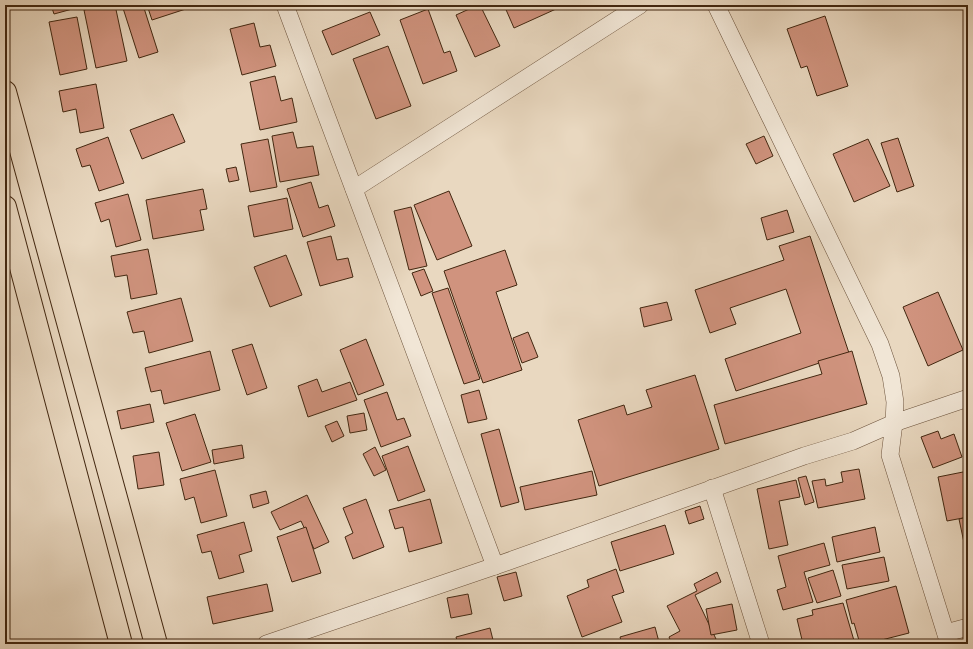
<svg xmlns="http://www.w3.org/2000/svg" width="973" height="649" viewBox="0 0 973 649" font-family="Alegreya,serif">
  <rect width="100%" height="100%" fill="#e9d8c0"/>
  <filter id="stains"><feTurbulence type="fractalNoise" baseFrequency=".005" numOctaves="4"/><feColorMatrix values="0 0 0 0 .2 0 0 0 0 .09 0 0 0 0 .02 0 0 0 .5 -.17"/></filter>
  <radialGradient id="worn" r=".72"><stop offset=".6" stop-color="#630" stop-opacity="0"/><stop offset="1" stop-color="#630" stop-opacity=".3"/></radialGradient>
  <g fill="#d0937e" stroke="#422710">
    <polygon points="51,5 87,5 54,14"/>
    <polygon points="107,5 115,5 127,61 96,68 84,10"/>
    <polygon points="122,5 143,5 158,52 139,58"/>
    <polygon points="147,5 198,5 152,20"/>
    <polygon points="478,5 480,5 500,46 475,57 456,15"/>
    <polygon points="504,5 554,5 556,9 514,28"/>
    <polygon points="428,9 444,53 450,51 457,71 423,84 400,20"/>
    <polygon points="370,12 380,35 332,55 322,31"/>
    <polygon points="825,16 848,86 817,96 807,66 801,68 787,29"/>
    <polygon points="77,17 87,69 60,75 49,22"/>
    <polygon points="254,23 260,47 270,45 276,66 242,75 230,29"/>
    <polygon points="388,46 411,106 376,119 353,59"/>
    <polygon points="275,76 281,101 292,98 297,122 260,130 250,82"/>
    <polygon points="96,84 104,128 80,133 76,109 63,112 59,91"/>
    <polygon points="173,114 185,142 142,159 130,130"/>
    <polygon points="293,132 297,148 313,146 319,175 280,182 272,136"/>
    <polygon points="764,136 773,156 756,164 746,144"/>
    <polygon points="108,137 124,183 99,191 90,165 82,167 76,149"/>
    <polygon points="898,138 914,186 897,192 881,143"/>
    <polygon points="268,139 277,187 250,192 241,144"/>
    <polygon points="868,139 890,186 854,202 833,154"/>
    <polygon points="236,167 239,180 229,182 226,169"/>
    <polygon points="311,182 319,208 328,205 335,226 303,237 287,189"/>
    <polygon points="203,189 207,209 200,210 204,230 153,239 146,200"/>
    <polygon points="449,191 472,246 437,260 414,205"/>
    <polygon points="128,194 141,240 116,247 109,219 101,222 95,203"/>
    <polygon points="287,198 293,229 254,237 248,206"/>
    <polygon points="411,207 427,266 409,270 394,211"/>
    <polygon points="787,210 794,232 767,240 761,218"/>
    <polygon points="331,236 337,260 348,258 353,277 320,286 307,242"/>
    <polygon points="810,236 849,353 736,391 725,359 801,333 786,289 730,308 736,324 710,333 695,290 784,260 779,246"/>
    <polygon points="148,249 157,294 131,299 127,275 115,277 111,256"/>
    <polygon points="505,250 517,285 496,292 522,370 483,383 444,271"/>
    <polygon points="286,255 302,295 270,307 254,267"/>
    <polygon points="424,269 433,291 421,296 412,273"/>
    <polygon points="448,288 480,379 464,384 432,293"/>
    <polygon points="938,292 963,350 928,366 903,307"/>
    <polygon points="181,298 193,341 149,353 144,331 133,333 127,312"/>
    <polygon points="667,302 672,320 644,327 640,308"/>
    <polygon points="528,332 538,357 522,363 513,338"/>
    <polygon points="366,339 384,385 358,395 340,350"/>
    <polygon points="252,344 267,388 247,395 232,350"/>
    <polygon points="210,351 220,390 164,404 161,390 151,392 145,368"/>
    <polygon points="852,351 867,404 725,444 714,405 822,374 818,361"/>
    <polygon points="695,375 719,449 599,486 578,420 624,405 627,415 652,407 646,390"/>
    <polygon points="317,379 322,392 350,382 357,400 308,417 298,386"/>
    <polygon points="479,390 487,419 468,423 461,395"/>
    <polygon points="387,392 397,420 404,418 411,436 381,447 364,400"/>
    <polygon points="150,404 154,422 121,429 117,411"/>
    <polygon points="364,413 367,430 350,433 347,416"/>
    <polygon points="195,414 211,462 182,471 166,423"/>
    <polygon points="337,421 344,436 332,442 325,426"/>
    <polygon points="499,429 519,502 501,507 481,434"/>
    <polygon points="938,431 941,439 954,434 962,457 933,468 921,437"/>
    <polygon points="242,445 244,458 214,464 212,450"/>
    <polygon points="408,446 425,491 398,501 382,456"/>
    <polygon points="375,447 386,470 374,476 363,454"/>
    <polygon points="159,452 164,485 138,489 133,456"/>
    <polygon points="859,469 865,499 818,508 812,481 825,479 826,486 843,482 841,472"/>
    <polygon points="215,470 227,516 201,523 194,497 185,500 180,479"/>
    <polygon points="592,471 597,495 525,510 520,487"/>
    <polygon points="968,471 968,517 947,521 938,477"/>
    <polygon points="806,476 814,502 805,505 798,478"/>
    <polygon points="796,480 800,497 779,501 788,545 769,549 757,489"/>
    <polygon points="266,491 269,503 253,508 250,495"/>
    <polygon points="307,495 329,542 314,549 301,521 280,530 271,512"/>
    <polygon points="366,499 384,547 353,559 345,537 353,533 343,508"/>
    <polygon points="430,499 442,543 409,552 403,527 395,529 389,510"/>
    <polygon points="700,506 704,519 689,524 685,511"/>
    <polygon points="968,517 968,556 967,557 959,519"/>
    <polygon points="244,522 252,551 239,555 244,572 219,579 211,551 202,553 197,535"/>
    <polygon points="665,525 674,554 620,571 611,542"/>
    <polygon points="306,527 321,573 292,582 277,537"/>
    <polygon points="875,527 880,552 837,562 832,537"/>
    <polygon points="824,543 830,565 804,572 813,602 783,610 777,590 786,587 778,556"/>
    <polygon points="884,557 889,581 847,589 842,565"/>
    <polygon points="616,569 624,592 612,596 622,622 582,637 567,596 589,587 587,580"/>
    <polygon points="833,570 841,596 817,603 808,578"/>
    <polygon points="516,572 522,596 504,601 497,577"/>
    <polygon points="717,572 721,582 695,595 716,639 705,644 672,644 669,637 680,631 667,606 697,591 694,584"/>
    <polygon points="267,584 273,611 213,624 207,597"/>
    <polygon points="896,586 909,633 866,644 860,644 854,623 852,624 846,600"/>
    <polygon points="468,594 472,614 451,618 447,598"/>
    <polygon points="843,603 855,644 803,644 797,619 813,615 812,610"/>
    <polygon points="732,604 737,630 711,635 706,609"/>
    <polygon points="655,627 659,642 652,644 622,644 620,637"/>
    <polygon points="490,628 494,644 458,644 456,637"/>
  </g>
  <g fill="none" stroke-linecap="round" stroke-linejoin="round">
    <defs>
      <g id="minor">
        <polyline points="285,5 495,566"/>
        <polyline points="716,5 880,344 891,376 895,402 894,423 968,398"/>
        <polyline points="354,189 640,5"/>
        <polyline points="712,488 761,644"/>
        <polyline points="946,633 968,627"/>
        <polyline points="266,644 495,566 804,456 853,441 894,423 890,455 949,644"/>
      </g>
      <g id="primary">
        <polyline points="5,92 156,644"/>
        <polyline points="5,207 121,644"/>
      </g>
    </defs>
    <use href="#minor" stroke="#6c533c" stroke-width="18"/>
    <use href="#primary" stroke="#422710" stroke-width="24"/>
    <use href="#minor" stroke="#f1e6d6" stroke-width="17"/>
    <use href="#primary" stroke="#e9d8c0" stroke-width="22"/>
  </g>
  <rect width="973" height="649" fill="none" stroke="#e9d8c0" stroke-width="20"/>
  <rect x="6" y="6" width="961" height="637" fill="none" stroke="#422710" stroke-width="2"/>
  <rect x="10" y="10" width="953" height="629" fill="none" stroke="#422710"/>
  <rect width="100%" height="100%" filter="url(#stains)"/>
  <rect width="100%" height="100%" fill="url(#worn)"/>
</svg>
